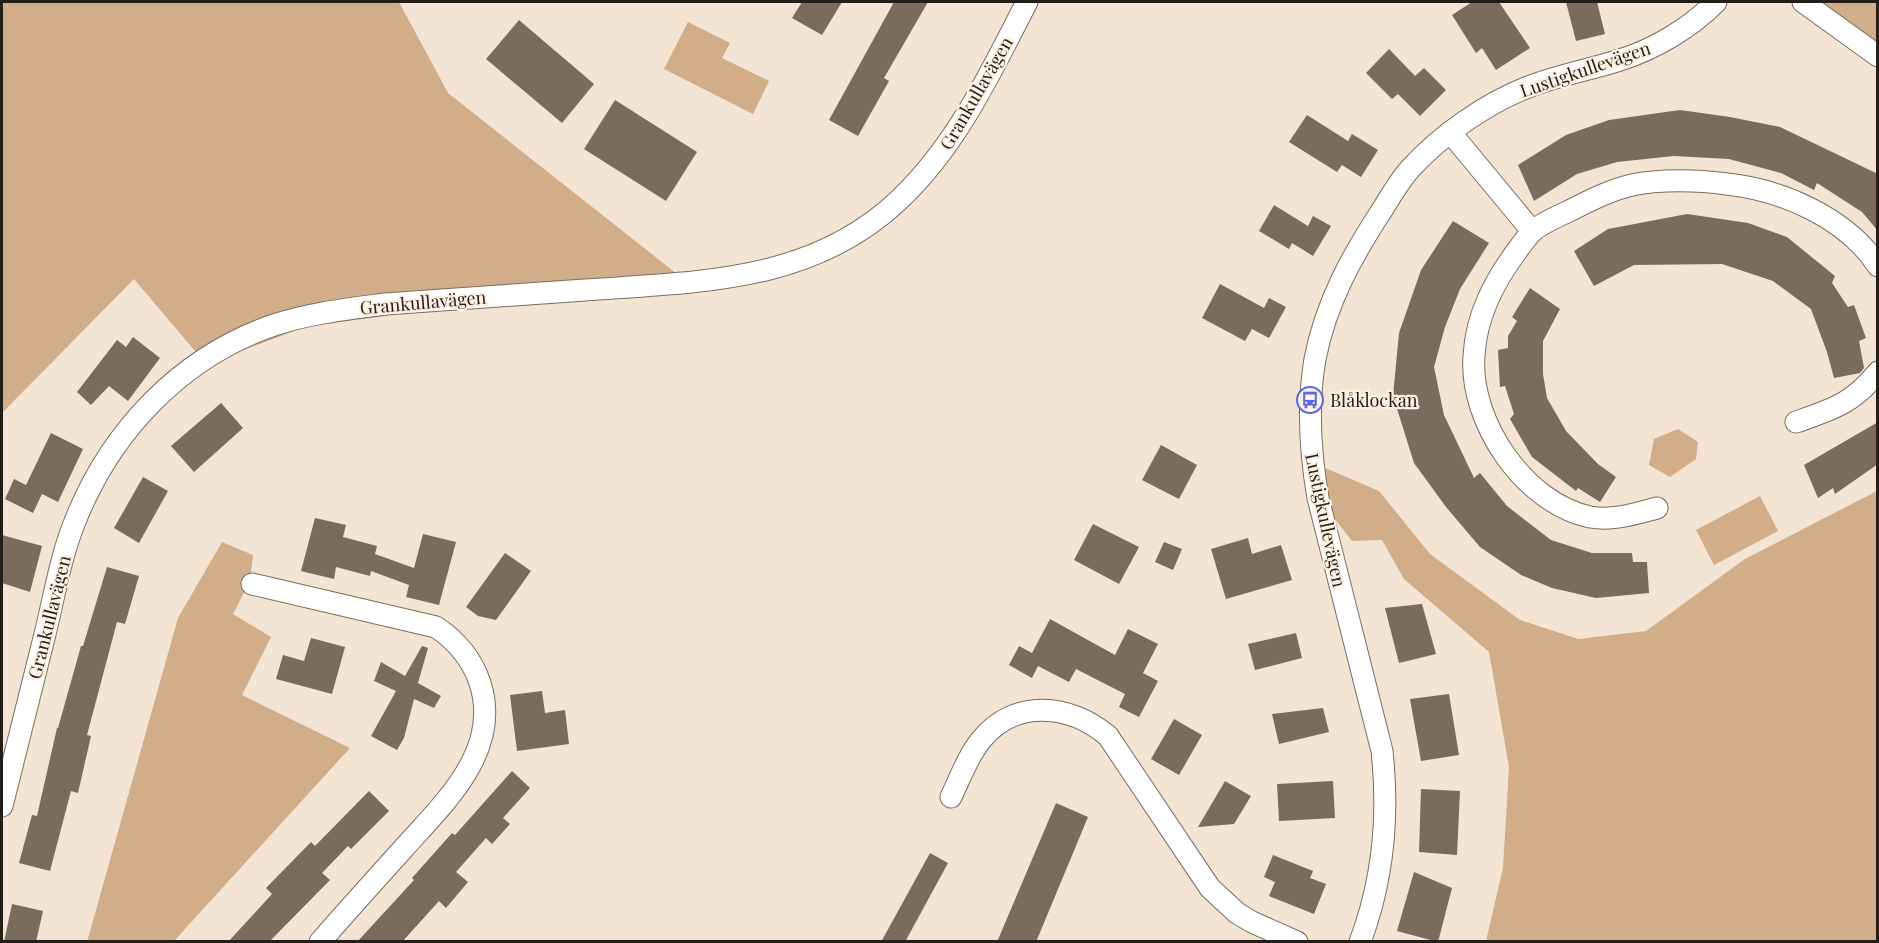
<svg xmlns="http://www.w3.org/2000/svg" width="1879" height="943" viewBox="0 0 1879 943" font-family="'Playfair Display',serif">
  <rect width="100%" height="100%" fill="#f3e4d3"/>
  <g fill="#d1ae89">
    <polygon points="2,2 399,2 448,93 696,289 511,300 308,326 206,364 134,279 2,413"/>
    <polygon points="1795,2 1877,2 1877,68 1819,24"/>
    <polygon points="688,22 730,43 722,58 769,81 753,114 664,69"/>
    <polygon points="1678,429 1698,442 1696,459 1670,477 1649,465 1654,439"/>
    <polygon points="1311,462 1379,491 1430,554 1520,620 1578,639 1646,631 1745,559 1877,491 1877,941 1486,941 1503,868 1509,767 1489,652 1404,579 1382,540 1352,541 1320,500"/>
    <polygon points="1760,496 1778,531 1714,565 1696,530"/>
    <polygon points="222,542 253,555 250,581 233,614 271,637 242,695 350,748 174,941 87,942 178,618"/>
  </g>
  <g fill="#7a6c5d">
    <polygon points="802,2 842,2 822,35 792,18"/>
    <polygon points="894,2 928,2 884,78 889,81 858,136 829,120"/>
    <polygon points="1472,2 1499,2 1530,48 1496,70 1482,48 1476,53 1452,15"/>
    <polygon points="1566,2 1597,2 1605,34 1576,41"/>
    <polygon points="519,20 594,84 562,123 486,59"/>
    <polygon points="1389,49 1415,76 1424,68 1446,90 1420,116 1398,94 1392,99 1366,73"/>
    <polygon points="615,100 697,152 666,201 584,149"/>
    <polygon points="1680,110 1730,117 1780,127 1878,174 1878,231 1862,212 1817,183 1814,190 1781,173 1729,159 1674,156 1617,162 1577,174 1534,201 1518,165 1566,135 1609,120"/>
    <polygon points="1307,115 1348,141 1352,134 1378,150 1361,177 1342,165 1337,172 1289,142"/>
    <polygon points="1274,205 1308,226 1313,216 1331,226 1313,256 1292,243 1289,249 1259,231"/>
    <polygon points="1687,214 1748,223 1787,237 1835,276 1832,283 1848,307 1854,305 1866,338 1859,341 1864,368 1860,373 1834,378 1827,352 1811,309 1773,281 1722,264 1634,265 1594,286 1574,251 1608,229"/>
    <polygon points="1453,221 1489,243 1460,289 1445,327 1434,367 1444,415 1474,478 1480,473 1507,506 1551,540 1592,553 1632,553 1633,562 1647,562 1649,593 1596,598 1552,588 1521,575 1480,547 1446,507 1414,463 1393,396 1399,333 1421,270"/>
    <polygon points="1220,284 1264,308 1269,298 1286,307 1269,338 1252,329 1245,341 1202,318"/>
    <polygon points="1530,288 1560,309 1543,341 1543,374 1547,398 1566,431 1598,464 1616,477 1600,502 1578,488 1576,491 1532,457 1510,419 1514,414 1505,386 1500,387 1498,350 1508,348 1508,336 1517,321 1512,317"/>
    <polygon points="133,337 160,358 128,401 109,386 91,405 77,392 117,340 126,347"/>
    <polygon points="221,403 243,428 194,472 171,446"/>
    <polygon points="1878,422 1878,464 1835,494 1833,488 1818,498 1804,465"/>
    <polygon points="51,433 83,449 58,502 42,494 33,513 5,499 14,479 26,485"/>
    <polygon points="1161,445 1197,465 1179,499 1142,480"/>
    <polygon points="143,477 168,491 139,543 114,528"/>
    <polygon points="315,518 346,525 343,537 377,546 375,554 414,568 423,534 456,542 439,605 406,597 409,585 371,571 370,576 336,567 334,579 301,571"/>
    <polygon points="1093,524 1139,547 1119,584 1074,560"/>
    <polygon points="2,535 42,546 30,592 2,583"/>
    <polygon points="1248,538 1252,554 1281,545 1292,580 1226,599 1211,549"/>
    <polygon points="1164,542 1182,549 1173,570 1155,562"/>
    <polygon points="505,553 531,571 496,620 478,616 466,607"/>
    <polygon points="107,567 139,576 125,624 117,622 87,735 91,736 78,793 71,791 50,871 19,863 32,815 37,816 57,728 58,728 81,646 83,646"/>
    <polygon points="1422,604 1436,654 1399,663 1385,608"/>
    <polygon points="1050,619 1115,655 1128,629 1158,644 1143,673 1158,681 1139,717 1119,707 1125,694 1076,669 1069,682 1038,666 1032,678 1009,665 1019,646 1032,653"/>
    <polygon points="1296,633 1302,658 1255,670 1248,644"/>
    <polygon points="311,638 345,647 332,694 276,679 283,655 304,661"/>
    <polygon points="422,646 428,648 418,683 441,696 434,708 414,699 404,738 397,750 371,736 396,691 374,681 381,662 405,676"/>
    <polygon points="542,691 545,713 565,710 569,744 517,751 510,695"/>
    <polygon points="1449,694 1459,755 1421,761 1410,699"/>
    <polygon points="1323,708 1329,732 1279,744 1272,714"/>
    <polygon points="1174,719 1202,735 1179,775 1151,759"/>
    <polygon points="512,771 530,788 503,818 510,824 492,844 486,838 456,872 468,882 446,908 439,901 402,942 357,942 414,880 412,878 452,833 455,835"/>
    <polygon points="1225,781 1251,796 1234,824 1198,827"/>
    <polygon points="1333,781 1335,818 1279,821 1277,784"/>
    <polygon points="1421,789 1460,791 1457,855 1419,852"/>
    <polygon points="369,791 389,811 351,849 348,846 322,873 330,880 269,942 228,942 272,894 266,888 311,842 315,846"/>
    <polygon points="1056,803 1088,817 1036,942 997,942"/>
    <polygon points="930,853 948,863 905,942 881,942"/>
    <polygon points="1273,855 1313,871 1310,878 1326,884 1314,914 1269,896 1275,882 1264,877"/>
    <polygon points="1414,872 1452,888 1438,942 1397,931"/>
    <polygon points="12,904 43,911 36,942 4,942"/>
  </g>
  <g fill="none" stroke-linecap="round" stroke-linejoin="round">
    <defs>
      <g id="street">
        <polyline points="1803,2 1878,56"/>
        <polyline points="1450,132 1532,231"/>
        <path d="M1796 422C1833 409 1852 404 1878 372"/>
        <path d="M1657 508C1634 514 1614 521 1590 517 1524 503 1469 421 1474 356 1476 315 1495 280 1519 248 1523 243 1528 235 1533 231 1543 222 1557 217 1569 211 1589 201 1610 190 1632 185 1659 179 1699 180 1727 184 1782 190 1847 218 1878 266"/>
        <path d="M252 584 436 627C457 641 472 659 480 683 502 751 444 803 403 849 375 880 347 911 320 942"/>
        <path d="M951 797C960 778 968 756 981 740 1015 698 1070 704 1108 736L1210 888 1237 913 1252 922 1297 942"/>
        <path d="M2 806C16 749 30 692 45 634 54 598 60 559 74 524 109 433 180 357 274 325 310 313 348 309 385 304 452 299 518 295 585 290 697 282 813 283 900 199 958 144 991 71 1027 2"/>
        <path d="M1360 942C1383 881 1389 815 1382 751L1318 498C1310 452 1307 406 1315 359 1326 302 1353 254 1384 207 1392 194 1400 180 1410 169 1441 135 1485 104 1528 87 1558 75 1589 70 1620 60 1655 49 1690 28 1716 2"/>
      </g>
    </defs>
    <use href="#street" stroke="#7b6d5e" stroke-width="23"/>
    <use href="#street" stroke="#fff" stroke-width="21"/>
  </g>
  <defs>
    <symbol id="bus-ring" viewBox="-11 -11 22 22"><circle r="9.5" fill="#fef1e4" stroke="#596ae1" stroke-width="1.5"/><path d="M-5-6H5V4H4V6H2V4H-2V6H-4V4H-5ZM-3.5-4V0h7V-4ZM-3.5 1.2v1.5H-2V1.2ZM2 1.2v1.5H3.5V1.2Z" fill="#596ae1"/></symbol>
  </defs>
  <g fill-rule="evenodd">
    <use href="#bus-ring" x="1295" y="385" width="30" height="30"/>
  </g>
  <g text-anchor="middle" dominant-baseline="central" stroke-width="4.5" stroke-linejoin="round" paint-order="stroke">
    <g font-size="18" fill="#231e18" stroke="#fef1e4">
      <text transform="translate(1585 69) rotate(-19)">Lustigkullevägen</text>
      <text transform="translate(976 93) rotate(-60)">Grankullavägen</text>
      <text transform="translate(423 302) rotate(-5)">Grankullavägen</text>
      <text transform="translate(1326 520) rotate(78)">Lustigkullevägen</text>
      <text transform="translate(49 617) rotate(-76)">Grankullavägen</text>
    </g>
    <g font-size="18" fill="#231e18" stroke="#fef1e4" text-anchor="start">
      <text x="1330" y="400">Blåklockan</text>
    </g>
  </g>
  <rect width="1879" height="943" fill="none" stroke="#231e18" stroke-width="6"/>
</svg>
